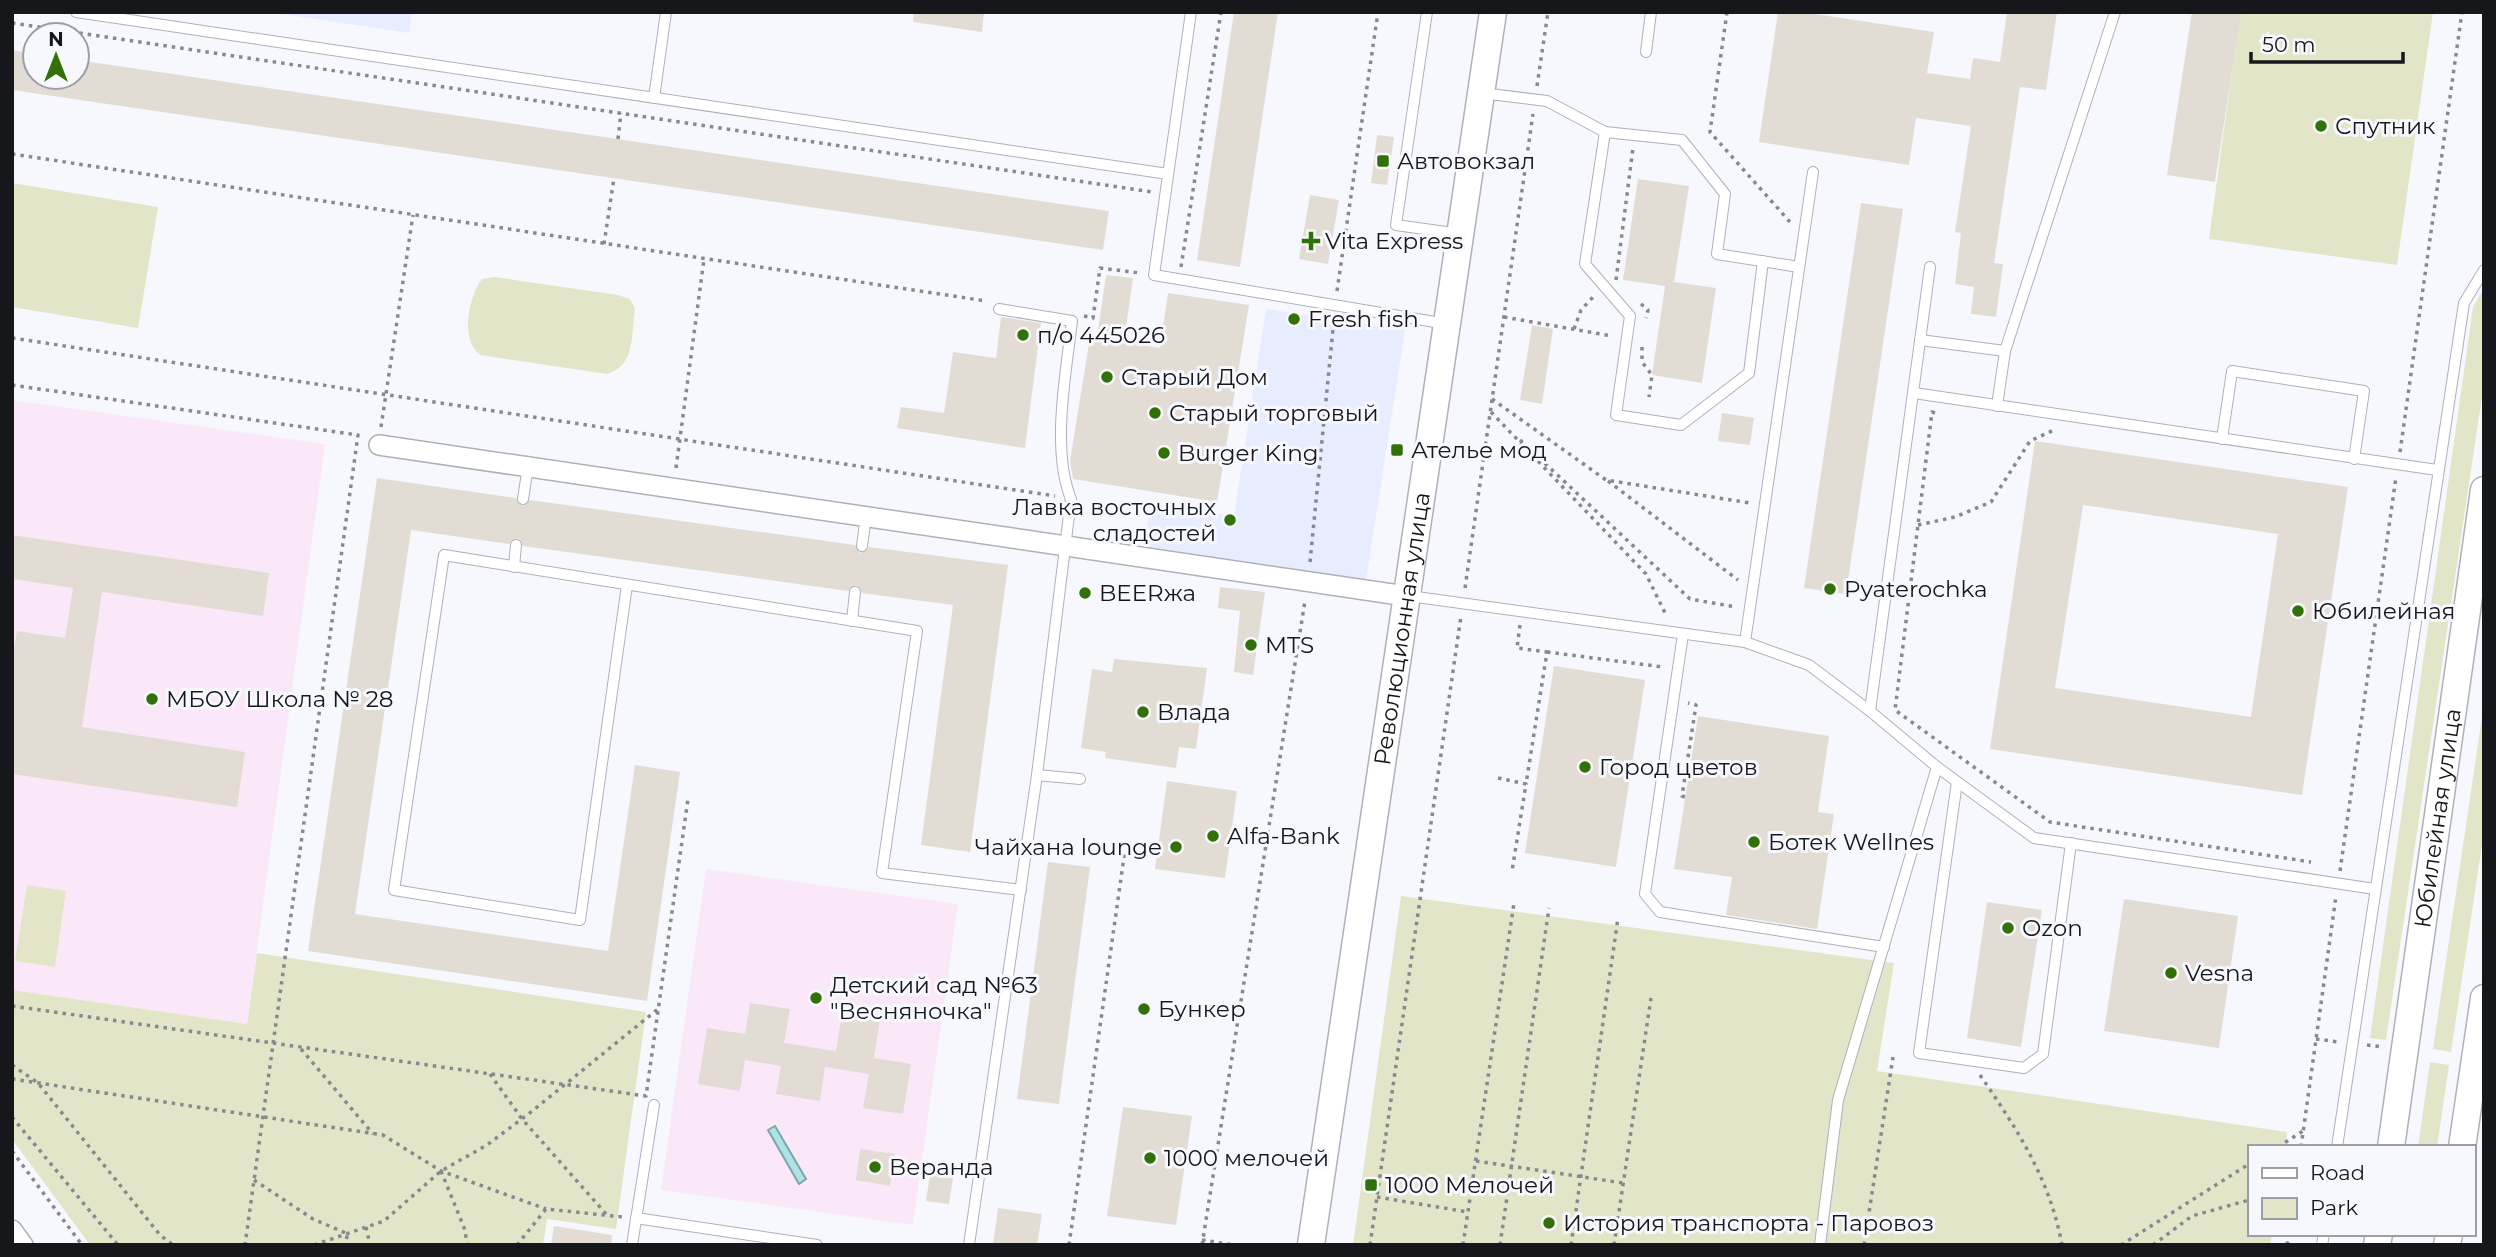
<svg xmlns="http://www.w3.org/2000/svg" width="2496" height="1257" viewBox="0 0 2496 1257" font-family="Montserrat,sans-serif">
  <rect width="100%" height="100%" fill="#f6f8fe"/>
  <g fill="#e7edfe">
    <polygon points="269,12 412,12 409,33"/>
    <polygon points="1266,309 1405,330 1366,580 1144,546 1150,504 1234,516"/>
  </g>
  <g fill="#fae8f9">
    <polygon points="12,400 325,444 247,1024 12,990"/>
    <polygon points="706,869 958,904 913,1225 661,1190"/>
  </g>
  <g fill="#e3e5c9">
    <polygon points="2240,12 2433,12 2397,265 2209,239"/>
    <polygon points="12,183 158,207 138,328 12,307"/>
    <path d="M495 277 618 295 630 299 635 308C631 335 636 365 607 374L480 355C460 339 468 298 482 279Z"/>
    <polygon points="2484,288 2484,383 2386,1040 2370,1038 2473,307"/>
    <polygon points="2484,703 2484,831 2451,1052 2433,1049"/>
    <polygon points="27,885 66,891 55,967 15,961"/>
    <polygon points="1401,896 1894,963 1877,1071 2287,1132 2285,1147 2249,1147 2249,1234 2272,1234 2270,1245 1353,1245"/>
    <polygon points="257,953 646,1012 616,1229 547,1219 543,1245 90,1245 12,1139 12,990 247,1024"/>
    <polygon points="2430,1062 2449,1065 2437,1147 2418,1147"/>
  </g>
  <polygon fill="#abe3e6" stroke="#7ea6a9" stroke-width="2" points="775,1126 806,1179 799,1184 768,1130"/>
  <g fill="#e3dcd4" fill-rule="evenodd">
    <polygon points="914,12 984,12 982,32 913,22"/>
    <polygon points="1234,12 1278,12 1240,267 1197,260"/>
    <polygon points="1778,12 1802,12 1934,32 1927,73 1970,79 1973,58 2000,62 2007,12 2057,12 2046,90 2020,87 1994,263 2003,264 1996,317 1971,314 1974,287 1955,284 1961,233 1955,232 1971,126 1916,118 1909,165 1759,142"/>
    <polygon points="2192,12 2241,12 2215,182 2167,175"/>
    <polygon points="12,50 35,54 35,77 77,77 77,60 1109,211 1103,250 12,90"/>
    <polygon points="1377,135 1394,137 1387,185 1371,183"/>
    <polygon points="1638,179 1689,186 1674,282 1716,288 1702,383 1652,375 1665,286 1623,280"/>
    <polygon points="1310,195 1339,200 1328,264 1299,259"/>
    <polygon points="1861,203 1903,209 1846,594 1804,588"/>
    <polygon points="1106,275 1133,278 1124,342 1160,348 1168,293 1249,305 1217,502 1073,479 1070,461 1090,337 1097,338"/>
    <polygon points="1001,317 1041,323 1025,448 897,428 901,407 944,413 953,352 996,358"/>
    <polygon points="1532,325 1553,329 1542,404 1520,400"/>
    <polygon points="1722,413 1754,418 1750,445 1718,441"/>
    <path d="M2035 441 2348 487 2302 795 1990 749ZM2083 505 2278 534 2251 717 2055 688Z"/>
    <polygon points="377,478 516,498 523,506 530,500 855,545 860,553 869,547 1008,565 970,852 921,845 953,605 862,593 856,585 848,591 523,546 517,538 509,544 411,530 355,914 608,951 635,765 680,772 647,1001 308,951"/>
    <polygon points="12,535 269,573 263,616 102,592 82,727 245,752 237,807 12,774 12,660 17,631 65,638 73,588 12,579"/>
    <polygon points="1220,587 1265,592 1253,675 1234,672 1240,611 1218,608"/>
    <polygon points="1114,659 1207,668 1196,749 1179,747 1176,768 1105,758 1106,752 1081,748 1092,669 1112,672"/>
    <polygon points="1554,666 1645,680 1616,867 1525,853"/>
    <polygon points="1698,716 1829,736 1818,812 1834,814 1817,929 1726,915 1732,877 1674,869"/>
    <polygon points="1167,781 1237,791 1225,878 1155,869"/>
    <polygon points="1048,862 1090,867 1059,1104 1017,1099"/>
    <polygon points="2124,899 2238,916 2219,1048 2104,1031"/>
    <polygon points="1987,902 2042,910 2021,1047 1967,1038"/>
    <polygon points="750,1003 790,1009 784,1043 836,1051 842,1014 880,1020 874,1058 911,1064 903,1114 863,1108 869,1074 825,1067 820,1101 776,1094 781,1066 745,1060 740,1091 698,1084 707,1028 745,1034"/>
    <polygon points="1123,1107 1192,1116 1176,1225 1107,1216"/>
    <polygon points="860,1149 895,1154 890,1186 856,1180"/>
    <polygon points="930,1175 953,1178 949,1204 926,1201"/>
    <polygon points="998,1208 1042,1214 1037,1245 993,1245"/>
    <polygon points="554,1226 612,1235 611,1245 551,1245"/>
  </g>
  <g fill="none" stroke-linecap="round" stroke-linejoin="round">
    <defs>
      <g id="lane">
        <polyline points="76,12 1168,174"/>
        <polyline points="1191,12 1154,275 1447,324"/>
        <polyline points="1427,12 1396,225 1460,234"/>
        <polyline points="1646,52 1651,12"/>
        <polyline points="1482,93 1547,101 1605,132 1682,140 1725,194 1717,254 1799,267"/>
        <polyline points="654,98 666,12"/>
        <polyline points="1605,132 1585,264 1630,316 1616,415 1681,425 1749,373 1763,261"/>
        <polyline points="1920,340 2005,351"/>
        <polyline points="1914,393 2437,470"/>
        <polyline points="1997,406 2005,351 2115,12"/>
        <polyline points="2222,439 2232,371 2364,391 2354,459"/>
        <polyline points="523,499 528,466"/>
        <polyline points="862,546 866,516"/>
        <polyline points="514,567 516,545"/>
        <polyline points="627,585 580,920 394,890 444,555 917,631 882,873 1021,890"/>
        <polyline points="1409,596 1745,642 1809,665 1870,711 1937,767 2034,838 2375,889"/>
        <polyline points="852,621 855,592"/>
        <polyline points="1683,634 1645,894 1660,912 1884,947"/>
        <polyline points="1745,642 1813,172"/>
        <polyline points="1870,711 1930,267"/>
        <polyline points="1037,775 1080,779"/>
        <polyline points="1957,782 1919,1053 2024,1068 2043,1054 2071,843"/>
        <polyline points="2337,1147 2464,303 2484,270"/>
        <polyline points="636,1218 817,1245"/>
        <polyline points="632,1245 654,1105"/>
        <path d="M969 1245 1037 775 1071 499C1051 450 1066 373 1072 321L999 309"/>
        <polyline points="1820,1245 1838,1100 1937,767"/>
        <polyline points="2322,1245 2324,1234"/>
      </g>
      <g id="street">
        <polyline points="379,445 1406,596"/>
        <polyline points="12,1230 23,1245"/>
      </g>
      <g id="secondary">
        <path id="s1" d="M2391 1147 2484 490"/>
        <polyline points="2462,1147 2484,998"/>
        <path id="s2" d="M1311 1245 1493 12"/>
        <polyline points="2377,1245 2379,1234"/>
        <polyline points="2447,1245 2449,1234"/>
      </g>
    </defs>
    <use href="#lane" stroke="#aeb1ba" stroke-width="12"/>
    <use href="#street" stroke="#aeb1ba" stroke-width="22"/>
    <use href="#secondary" stroke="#aeb1ba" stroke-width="29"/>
    <g stroke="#88898e" stroke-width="3.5" stroke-dasharray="3.5 5" stroke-linecap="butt">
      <polyline points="1727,12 1710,132 1790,222"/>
      <polyline points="12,23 1152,192"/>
      <polyline points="1537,86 1548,12"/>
      <polyline points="618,139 621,113"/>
      <polyline points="12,154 986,301"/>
      <polyline points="604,244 614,178"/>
      <polyline points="1181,267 1221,12"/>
      <polyline points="1616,280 1633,148"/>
      <polyline points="1337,291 1378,12"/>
      <polyline points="1641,304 1648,310 1646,318"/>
      <polyline points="1084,316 1093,318 1100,268 1140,273"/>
      <polyline points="1504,317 1612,336"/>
      <polyline points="1574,329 1581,310 1594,296"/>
      <polyline points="12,338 1055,496"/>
      <polyline points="1642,347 1642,362 1652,375 1649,397"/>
      <polyline points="12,385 358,435 245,1245"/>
      <polyline points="1492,399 1606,480 1750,503"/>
      <polyline points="1491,412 1646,574 1667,617"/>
      <polyline points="1935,413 1932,412 1895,710 2050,822 2311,862"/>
      <polyline points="381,427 413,215"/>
      <polyline points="1520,440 1690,599 1736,607"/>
      <polyline points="2400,452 2462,12"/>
      <polyline points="676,468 704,259"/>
      <polyline points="1608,481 1738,580"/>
      <polyline points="1918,525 1955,517 1991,502 2030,441 2054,430"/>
      <polyline points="1310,562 1334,319"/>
      <polyline points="1465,588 1533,114"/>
      <polyline points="1520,625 1517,648 1547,652 1526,784"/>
      <polyline points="1547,652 1663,667"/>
      <polyline points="1498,778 1526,784 1512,871"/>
      <polyline points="1685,797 1682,796 1696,705 1688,703"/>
      <polyline points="2340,871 2396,477"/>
      <polyline points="12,1006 646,1096 688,799"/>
      <polyline points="2316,1039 2339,1042"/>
      <polyline points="2367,1045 2384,1047"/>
      <polyline points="301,1049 373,1134"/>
      <polyline points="12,1065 38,1083 160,1235 173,1245"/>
      <polyline points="490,1074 522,1119 607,1215"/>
      <path d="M1980 1075C2017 1129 2050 1179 2062 1245"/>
      <polyline points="12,1079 383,1135 441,1171 546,1209"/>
      <polyline points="12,1117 118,1245"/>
      <polyline points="2278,1147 2303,1131"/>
      <polyline points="2301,1147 2336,896"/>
      <polyline points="12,1151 82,1245"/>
      <polyline points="1476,1161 1623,1183"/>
      <polyline points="441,1171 465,1230 467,1245"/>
      <polyline points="254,1180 313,1219 348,1234 344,1245"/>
      <polyline points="1377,1197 1468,1212"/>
      <polyline points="366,1227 370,1245"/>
      <polyline points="1202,1240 1234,1245"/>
      <polyline points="314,1245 384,1221 441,1171 487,1145 531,1112 658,1009"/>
      <polyline points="517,1245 546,1209 623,1217"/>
      <polyline points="1069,1245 1125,850"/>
      <polyline points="1202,1245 1305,601"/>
      <polyline points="1370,1245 1461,616"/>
      <polyline points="1463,1245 1514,903"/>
      <polyline points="1500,1245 1549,908"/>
      <polyline points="1571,1245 1618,918"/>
      <polyline points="1614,1245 1651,998"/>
      <polyline points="1864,1245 1893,1057"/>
      <polyline points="2121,1245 2249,1164"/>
      <polyline points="2153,1245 2192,1216 2249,1200"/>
      <polyline points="2287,1245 2289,1234"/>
    </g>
    <use href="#lane" stroke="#fff" stroke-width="10"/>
    <use href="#street" stroke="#fff" stroke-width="19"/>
    <use href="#secondary" stroke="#fff" stroke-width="26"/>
  </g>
  <g fill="#327108" stroke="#f6f8fe" stroke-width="2.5">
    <circle cx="2321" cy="126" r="7"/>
    <rect x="1376" y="154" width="14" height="14" rx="3.5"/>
    <path d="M1307.5 230.5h7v7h7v7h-7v7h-7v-7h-7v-7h7z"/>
    <circle cx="1294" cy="319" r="7"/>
    <circle cx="1023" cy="335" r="7"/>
    <circle cx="1107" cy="377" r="7"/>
    <circle cx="1155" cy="413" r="7"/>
    <rect x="1390" y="443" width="14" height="14" rx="3.5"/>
    <circle cx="1164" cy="453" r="7"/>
    <circle cx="1230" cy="520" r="7"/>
    <circle cx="1830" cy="589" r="7"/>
    <circle cx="1085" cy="593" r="7"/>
    <circle cx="2298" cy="611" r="7"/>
    <circle cx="1251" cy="645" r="7"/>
    <circle cx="152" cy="699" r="7"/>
    <circle cx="1143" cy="712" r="7"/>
    <circle cx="1585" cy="767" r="7"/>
    <circle cx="1213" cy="836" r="7"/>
    <circle cx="1754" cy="842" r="7"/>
    <circle cx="1176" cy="847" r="7"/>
    <circle cx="2008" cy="928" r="7"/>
    <circle cx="2171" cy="973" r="7"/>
    <circle cx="816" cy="998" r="7"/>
    <circle cx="1144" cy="1009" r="7"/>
    <circle cx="1150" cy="1158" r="7"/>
    <circle cx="875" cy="1167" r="7"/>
    <rect x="1364" y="1178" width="14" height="14" rx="3.5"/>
    <circle cx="1549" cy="1223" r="7"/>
  </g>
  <g text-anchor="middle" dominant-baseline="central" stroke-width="6" stroke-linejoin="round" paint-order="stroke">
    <g font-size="23" fill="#16171a" stroke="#f6f8fe" text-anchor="start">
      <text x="2335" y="126">Спутник</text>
      <text x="1397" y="161">Автовокзал</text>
      <text x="1325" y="241">Vita Express</text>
      <text x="1308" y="319">Fresh fish</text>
      <text x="1037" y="335">п/о 445026</text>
      <text x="1121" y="377">Старый Дом</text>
      <text x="1169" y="413">Старый торговый</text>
      <text x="1411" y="450">Ателье мод</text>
      <text x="1178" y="453">Burger King</text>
      <text x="1216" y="507" text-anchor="end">Лавка восточных<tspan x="1216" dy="26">сладостей</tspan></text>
      <text x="1844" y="589">Pyaterochka</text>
      <text x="1099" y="593">BEERжа</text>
      <text x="2312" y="611">Юбилейная</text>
      <text x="1265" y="645">MTS</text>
      <text x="166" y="699">МБОУ Школа № 28</text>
      <text x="1157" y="712">Влада</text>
      <text x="1599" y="767">Город цветов</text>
      <text x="1227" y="836">Alfa-Bank</text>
      <text x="1768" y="842">Ботек Wellnes</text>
      <text x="1162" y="847" text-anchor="end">Чайхана lounge</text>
      <text x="2022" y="928">Ozon</text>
      <text x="2185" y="973">Vesna</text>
      <text x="830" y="985">Детский сад №63<tspan x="830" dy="26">"Весняночка"</tspan></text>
      <text x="1158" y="1009">Бункер</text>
      <text x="1164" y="1158">1000 мелочей</text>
      <text x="889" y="1167">Веранда</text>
      <text x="1385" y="1185">1000 Мелочей</text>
      <text x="1563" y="1223">История транспорта - Паровоз</text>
    </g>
    <g font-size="23" fill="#16171a" stroke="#f6f8fe">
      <text stroke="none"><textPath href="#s2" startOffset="623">Революционная улица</textPath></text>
      <text stroke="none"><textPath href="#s1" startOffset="332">Юбилейная улица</textPath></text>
    </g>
  </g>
  <rect width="2496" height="1257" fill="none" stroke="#16171a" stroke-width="28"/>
  <rect x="2248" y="1145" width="228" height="91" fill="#f6f8fe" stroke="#9c9ea3" stroke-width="2"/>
  <rect x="2262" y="1168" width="35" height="10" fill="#ffffff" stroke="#9c9ea3" stroke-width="2"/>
  <text x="2310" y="1180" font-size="21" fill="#16171a">Road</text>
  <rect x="2262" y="1198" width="35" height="21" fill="#e3e5c9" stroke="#9c9ea3" stroke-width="2"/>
  <text x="2310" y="1215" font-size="21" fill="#16171a">Park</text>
  <g transform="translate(56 56)"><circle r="33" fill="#f6f8fe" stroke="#9c9ea3" stroke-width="2"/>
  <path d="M0-5L12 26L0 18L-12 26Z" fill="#327108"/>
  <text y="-10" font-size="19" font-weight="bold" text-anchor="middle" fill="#16171a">N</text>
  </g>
  <path d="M2251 52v10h152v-10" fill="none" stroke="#16171a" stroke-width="3.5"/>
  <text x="2262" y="52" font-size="21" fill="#16171a" stroke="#f6f8fe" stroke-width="5" paint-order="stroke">50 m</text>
</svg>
